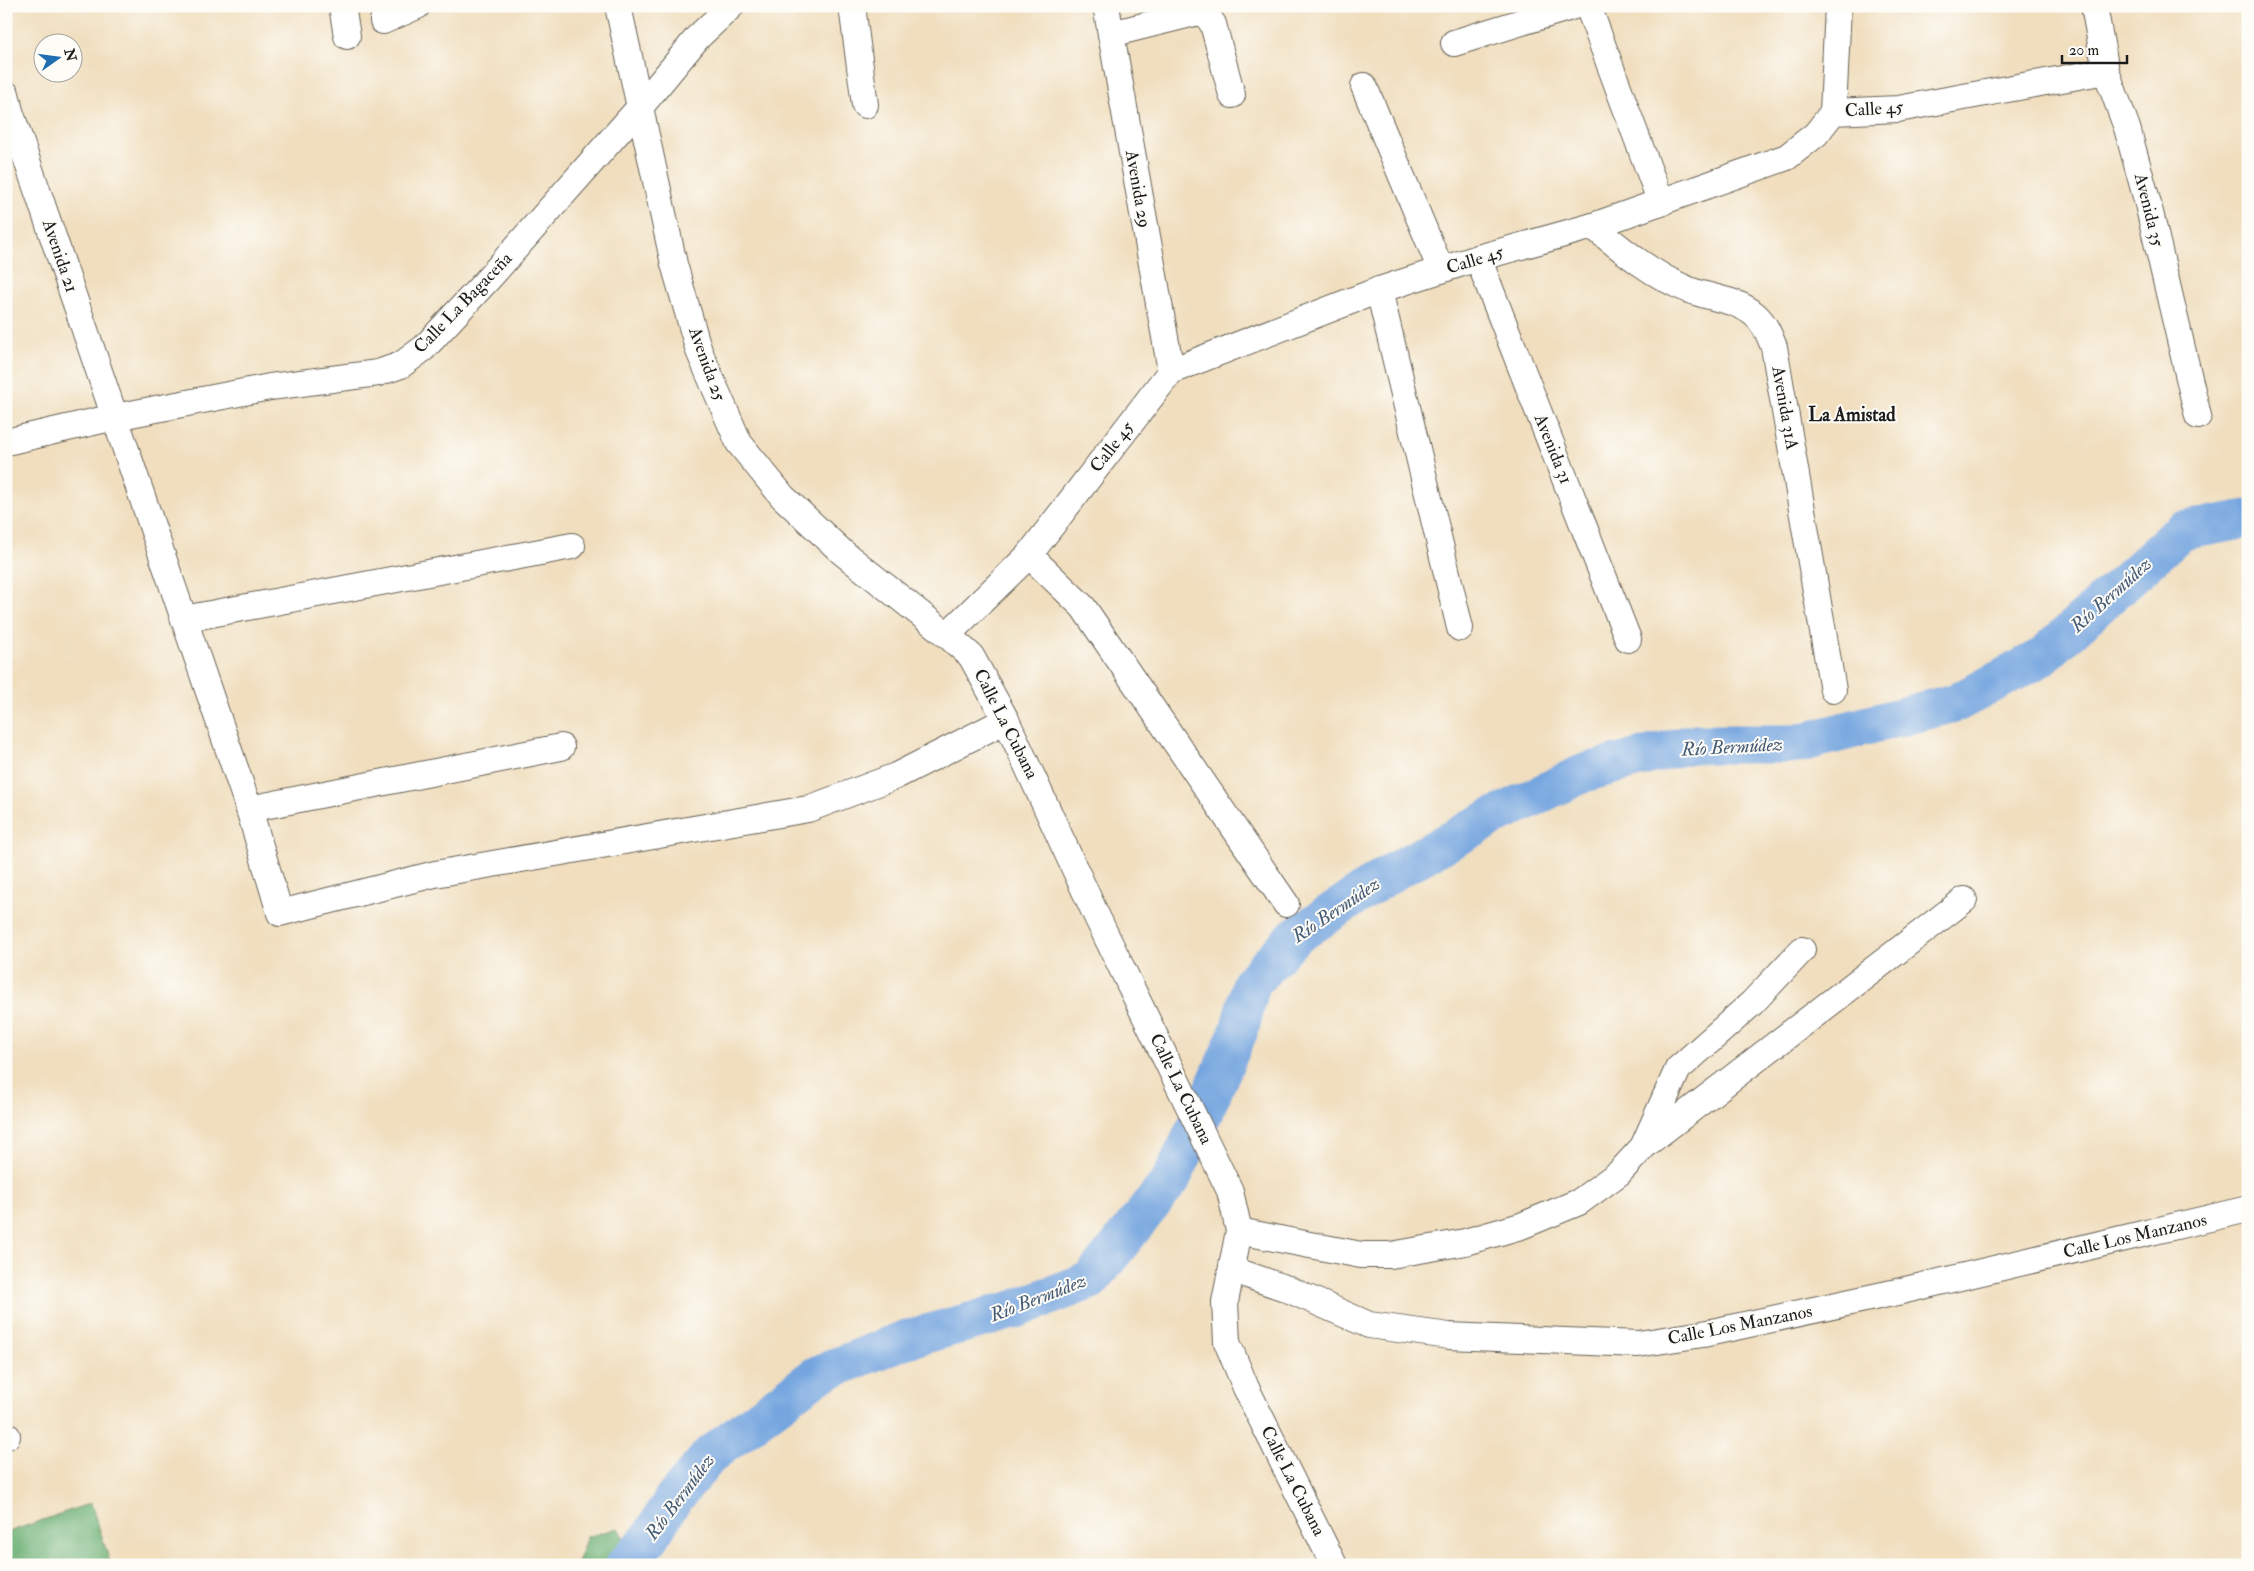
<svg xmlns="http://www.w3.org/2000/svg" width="2254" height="1571" viewBox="0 0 2254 1571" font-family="'IM FELL Double Pica',serif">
  <rect width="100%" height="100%" fill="#fdfcf7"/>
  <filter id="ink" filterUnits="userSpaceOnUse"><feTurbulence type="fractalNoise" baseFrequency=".02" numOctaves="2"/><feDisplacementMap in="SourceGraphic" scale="10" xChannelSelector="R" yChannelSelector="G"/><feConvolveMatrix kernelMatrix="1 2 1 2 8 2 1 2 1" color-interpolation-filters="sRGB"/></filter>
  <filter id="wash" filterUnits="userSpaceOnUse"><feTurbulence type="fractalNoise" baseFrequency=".0096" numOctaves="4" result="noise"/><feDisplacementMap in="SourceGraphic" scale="20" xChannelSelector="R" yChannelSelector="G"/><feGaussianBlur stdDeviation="1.12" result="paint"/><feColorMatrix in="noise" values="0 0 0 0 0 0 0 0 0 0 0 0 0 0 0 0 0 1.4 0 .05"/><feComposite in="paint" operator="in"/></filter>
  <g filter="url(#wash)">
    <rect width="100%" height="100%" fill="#f0debe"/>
    <g fill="#6db074" stroke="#446648">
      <polygon points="91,1503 111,1565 6,1565 6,1533"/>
      <polygon points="618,1528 639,1565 576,1565 587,1537"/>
    </g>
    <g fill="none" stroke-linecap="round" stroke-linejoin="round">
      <polyline stroke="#74a5df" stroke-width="39" points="625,1565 650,1538 672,1501 711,1454 817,1375 904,1340 1013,1310 1091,1280 1171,1180 1205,1109 1240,1028 1251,983 1294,937 1391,873 1489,819 1584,773 1690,744 1796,744 1958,702 2042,657 2181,531 2248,519"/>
    </g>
  </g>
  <g filter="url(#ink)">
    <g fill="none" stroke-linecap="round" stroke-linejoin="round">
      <defs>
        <g id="minor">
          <polyline points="342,6 347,36"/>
          <polyline points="618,6 674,264 699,351 739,443 783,497 842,552 947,635 971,656 1006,720 1097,917 1230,1191 1239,1231 1225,1302 1227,1342 1246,1388 1334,1565"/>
          <polyline points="852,6 865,105"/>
          <polyline points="1106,6 1171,371"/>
          <polyline points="1588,6 1661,203"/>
          <polyline points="2094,6 2106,71 2127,128 2148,204 2198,416"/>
          <polyline points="383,21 417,6"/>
          <polyline points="1111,34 1203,11 1213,24 1232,95"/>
          <polyline points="1454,43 1574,6"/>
          <polyline points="1364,86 1441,270"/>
          <polyline points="6,94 10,111 249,809 280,913 435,874 808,809 896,776 1006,720"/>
          <polyline points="1833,112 1838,6"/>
          <path d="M1593 226C1622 250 1654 276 1689 290 1710 298 1736 299 1754 314 1765 323 1769 335 1774 347L1833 690"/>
          <polyline points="1478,258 1628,639"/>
          <polyline points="1379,290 1460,628"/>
          <polyline points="6,442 115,417 270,387 378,373 401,365 424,348 490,277 641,106 698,37 731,6"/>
          <polyline points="1029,555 1083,607 1286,904"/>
          <polyline points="184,619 572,546"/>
          <polyline points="947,635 1029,555 1171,371 1379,290 1478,258 1593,226 1787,157 1816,134 1833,112 1898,109 2106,71"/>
          <polyline points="249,809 561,747"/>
          <polyline points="1645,1145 1964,900"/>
          <polyline points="1239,1231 1361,1255 1391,1255 1465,1242 1521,1226 1579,1202 1619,1173 1643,1147 1678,1069 1752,1003 1802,950"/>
          <polyline points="1233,1270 1285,1288 1369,1325 1449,1336 1638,1344 1703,1334 1897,1292 2248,1209"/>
          <polyline points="6,1436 7,1436"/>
        </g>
      </defs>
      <use href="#minor" stroke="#666055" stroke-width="28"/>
      <use href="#minor" stroke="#fff" stroke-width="26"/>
    </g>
  </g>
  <g text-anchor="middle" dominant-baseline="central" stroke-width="4" stroke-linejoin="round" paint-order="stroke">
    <g font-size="18" fill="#1c1c1c" stroke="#fdfcf7">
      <text transform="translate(1874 109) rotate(-4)">Calle 45</text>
      <text transform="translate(1138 189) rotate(80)">Avenida 29</text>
      <text transform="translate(2149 210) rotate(76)">Avenida 35</text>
      <text transform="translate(60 256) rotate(71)">Avenida 21</text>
      <text transform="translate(1475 260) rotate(-17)">Calle 45</text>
      <text transform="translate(463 303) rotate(-46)">Calle La Bagaceña</text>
      <text transform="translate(707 364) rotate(70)">Avenida 25</text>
      <text transform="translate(1785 408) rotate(80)">Avenida 31A</text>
      <text transform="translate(1112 447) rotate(-52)">Calle 45</text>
      <text transform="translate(1553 449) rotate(68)">Avenida 31</text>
      <text transform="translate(1006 724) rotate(63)">Calle La Cubana</text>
      <text transform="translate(1181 1089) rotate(64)">Calle La Cubana</text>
      <text transform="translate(2135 1236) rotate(-13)">Calle Los Manzanos</text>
      <text transform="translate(1740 1325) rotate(-11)">Calle Los Manzanos</text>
      <text transform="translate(1293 1481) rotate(63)">Calle La Cubana</text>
    </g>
    <g font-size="19" font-weight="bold" fill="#1c1c1c" stroke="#fdfcf7">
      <text x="1852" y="415">La Amistad</text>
    </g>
    <g font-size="19" font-style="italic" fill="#445a74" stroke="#fdfcf7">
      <text transform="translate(2111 595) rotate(-42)">Río Bermúdez</text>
      <text transform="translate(1732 747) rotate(-3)">Río Bermúdez</text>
      <text transform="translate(1336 910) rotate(-34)">Río Bermúdez</text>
      <text transform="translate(1038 1298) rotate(-21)">Río Bermúdez</text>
      <text transform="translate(680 1497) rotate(-53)">Río Bermúdez</text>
    </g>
  </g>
  <rect width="2254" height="1571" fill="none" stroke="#fdfcf7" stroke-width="25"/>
  <g transform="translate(58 58) rotate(76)"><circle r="24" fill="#fdfcf7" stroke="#a3a29f"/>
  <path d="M0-4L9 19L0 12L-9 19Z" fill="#1f6fb2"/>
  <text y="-8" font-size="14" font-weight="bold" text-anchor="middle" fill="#1c1c1c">N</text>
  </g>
  <path d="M2062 55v8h65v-8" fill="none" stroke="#1c1c1c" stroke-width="2.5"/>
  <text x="2069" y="55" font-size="15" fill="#1c1c1c" stroke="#fdfcf7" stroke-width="4" paint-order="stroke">20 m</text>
</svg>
